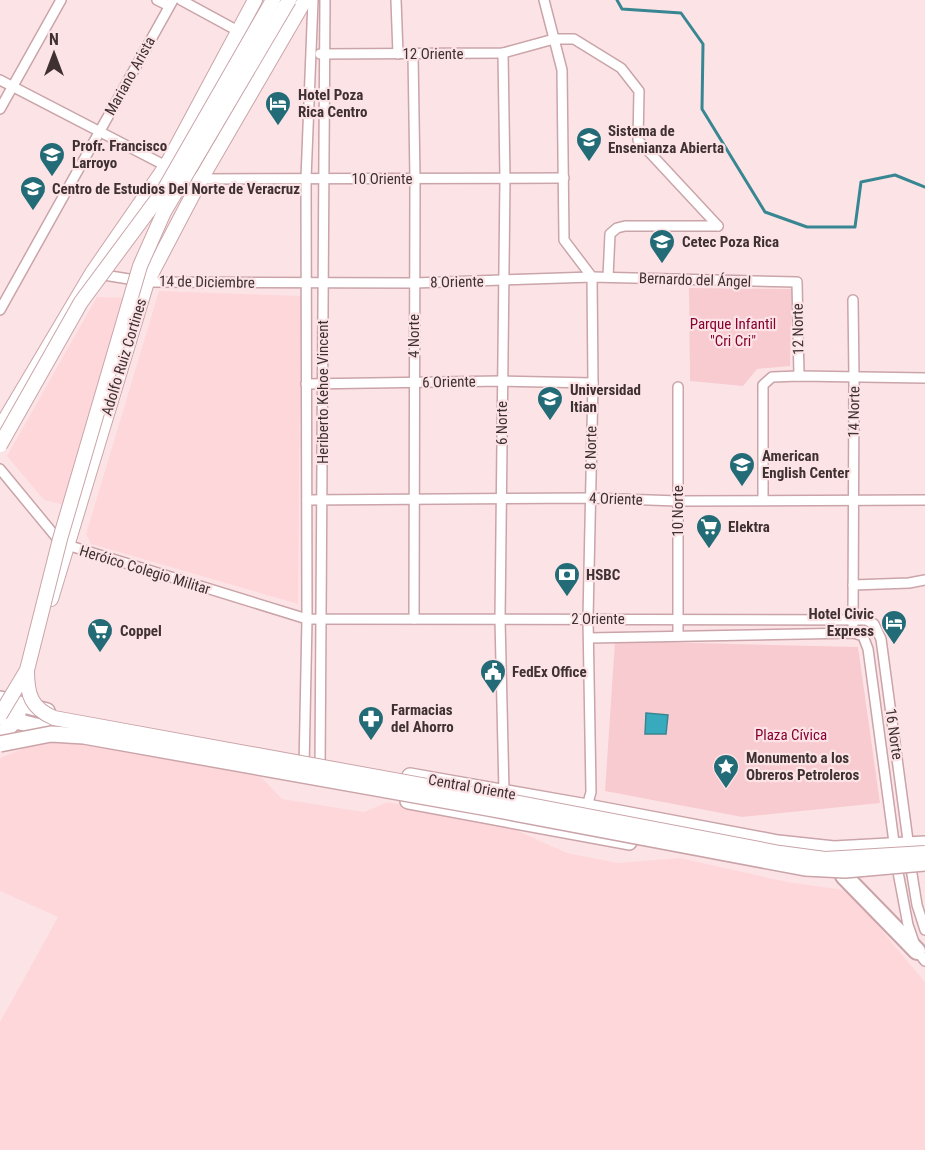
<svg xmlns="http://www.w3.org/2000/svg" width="925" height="1150" viewBox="0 0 925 1150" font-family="'Roboto Condensed',sans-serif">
  <rect width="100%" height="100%" fill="#fce4e6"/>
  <g fill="#fed7db">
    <polygon points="159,291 301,296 298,604 91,544 86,534"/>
    <polygon points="97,297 131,298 68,506 44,500 7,456"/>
    <polygon points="56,741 66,741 261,777 282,799 364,812 388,802 496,824 516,830 567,853 618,863 680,858 787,882 844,890 859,903 925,982 925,1150 0,1150 0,1022 58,917 0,891 0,758 26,747"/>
  </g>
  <g fill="#f8cbd0">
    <polygon points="689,288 792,289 790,366 757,369 743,386 690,381"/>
    <polygon points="615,641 858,647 880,803 742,817 605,791"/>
  </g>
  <polygon fill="#37abbd" stroke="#398693" stroke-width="1.5" points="646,713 668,715 666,734 645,734"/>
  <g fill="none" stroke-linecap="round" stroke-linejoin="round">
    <polyline stroke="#398693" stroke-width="3" points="617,0 622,9 681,13 703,44 702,109 765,212 807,227 855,227 861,182 895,175 925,187"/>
    <defs>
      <g id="street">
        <polyline points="157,0 169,6"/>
        <polyline points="181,0 238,31"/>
        <polyline points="396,0 398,54"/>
        <polyline points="544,0 562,70 564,240 592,277 593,383 588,619 591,792 586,810"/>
        <polyline points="503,53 505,179 500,619 504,792"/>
        <polyline points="320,54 503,53 554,39 574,39 621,68 639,91 638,140 718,226"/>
        <polyline points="413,54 415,179 414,619"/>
        <polyline points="0,80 166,166 201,179 564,178"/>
        <polyline points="0,109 61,0"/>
        <polyline points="98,274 147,282 414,283 592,277 797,282 799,376"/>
        <polyline points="608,277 610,234 617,228 625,226 718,226"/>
        <polyline points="853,300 854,378 853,624"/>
        <polyline points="0,310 173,0"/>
        <polyline points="306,384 502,381 593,383"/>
        <polyline points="0,469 56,537 67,545 307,619 866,620 874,624 881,639 909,848"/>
        <polyline points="307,500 591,498 678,501 925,500"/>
        <polyline points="763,500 763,385 772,377 799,376 925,378"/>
        <polyline points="853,585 909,583 925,580"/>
        <polyline points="678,636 678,387"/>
        <polyline points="589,638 854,633 863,636 868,649 898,872 908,925 917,951 925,961"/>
        <polyline points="304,768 307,619 306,179 313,0"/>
        <polyline points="320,771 325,0"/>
        <polyline points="910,862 917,905 925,930"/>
      </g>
      <g id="secondary">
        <polyline points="0,428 92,273 166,166 255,0"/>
        <polyline points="51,599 147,282 201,179 305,0"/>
      </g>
      <g id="primary">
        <polyline points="0,699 47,711"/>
        <polyline points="0,717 64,733"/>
        <polyline points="0,736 15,721 18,714"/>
        <polyline points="410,776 587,807 778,843 834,849 925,844"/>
        <polyline points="408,801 629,842"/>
      </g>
      <polyline id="highway" points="844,876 917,951"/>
    </defs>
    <use href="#street" stroke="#caa4a9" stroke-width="12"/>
    <use href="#secondary" stroke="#caa4a9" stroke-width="16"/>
    <use href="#primary" stroke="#caa4a9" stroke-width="18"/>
    <use href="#highway" stroke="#caa4a9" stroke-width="20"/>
    <use href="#street" stroke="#fff" stroke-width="9"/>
    <use href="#secondary" stroke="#fff" stroke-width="14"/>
    <use href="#primary" stroke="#fff" stroke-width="15"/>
    <use href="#highway" stroke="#fff" stroke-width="16"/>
    <defs>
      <g id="secondary-bridge">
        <polyline points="0,445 81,302 164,190 273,0"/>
        <path d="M27 670C27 695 31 708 54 718L493 798 780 853 825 859 925 853"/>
        <polyline points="0,715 27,670 60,539 140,266 164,212 289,0"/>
      </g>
      <polyline id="primary-bridge" points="0,744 51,734 84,736 488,808 805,868 845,870 925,863"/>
    </defs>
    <use href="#secondary-bridge" stroke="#caa4a9" stroke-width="16" stroke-linecap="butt"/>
    <use href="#primary-bridge" stroke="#caa4a9" stroke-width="18" stroke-linecap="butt"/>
    <use href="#secondary-bridge" stroke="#fff" stroke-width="14"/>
    <use href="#primary-bridge" stroke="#fff" stroke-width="15"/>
  </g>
  <defs>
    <symbol id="hotel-pin" viewBox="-11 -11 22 30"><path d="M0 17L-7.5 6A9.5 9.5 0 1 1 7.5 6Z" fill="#236c77" stroke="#fce4e6"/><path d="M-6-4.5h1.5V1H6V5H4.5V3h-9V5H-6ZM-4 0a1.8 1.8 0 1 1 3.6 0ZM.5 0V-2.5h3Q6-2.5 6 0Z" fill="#fff"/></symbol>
    <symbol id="university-pin" viewBox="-11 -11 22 30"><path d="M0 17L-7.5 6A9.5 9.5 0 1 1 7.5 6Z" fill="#236c77" stroke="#fce4e6"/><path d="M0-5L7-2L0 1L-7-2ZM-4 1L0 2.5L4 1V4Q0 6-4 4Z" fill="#fff"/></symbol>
    <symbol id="supermarket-pin" viewBox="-11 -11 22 30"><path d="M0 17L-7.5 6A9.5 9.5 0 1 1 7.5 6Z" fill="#236c77" stroke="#fce4e6"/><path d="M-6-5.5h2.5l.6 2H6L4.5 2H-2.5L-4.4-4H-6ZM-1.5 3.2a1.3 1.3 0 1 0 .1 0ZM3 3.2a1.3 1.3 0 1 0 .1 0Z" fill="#fff"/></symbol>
    <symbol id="bank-pin" viewBox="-11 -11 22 30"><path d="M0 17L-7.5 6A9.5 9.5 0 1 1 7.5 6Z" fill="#236c77" stroke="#fce4e6"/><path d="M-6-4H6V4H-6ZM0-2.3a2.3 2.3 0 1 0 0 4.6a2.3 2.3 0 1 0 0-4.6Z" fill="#fff"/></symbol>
    <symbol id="civic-pin" viewBox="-11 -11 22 30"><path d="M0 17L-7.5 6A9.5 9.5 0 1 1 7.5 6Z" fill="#236c77" stroke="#fce4e6"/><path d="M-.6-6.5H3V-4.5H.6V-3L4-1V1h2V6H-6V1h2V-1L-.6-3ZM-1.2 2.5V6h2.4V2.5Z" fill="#fff"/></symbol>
    <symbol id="pharmacy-pin" viewBox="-11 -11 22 30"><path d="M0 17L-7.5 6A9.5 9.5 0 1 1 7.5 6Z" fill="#236c77" stroke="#fce4e6"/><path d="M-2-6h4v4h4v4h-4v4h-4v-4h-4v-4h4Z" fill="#fff"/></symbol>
    <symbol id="sight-pin" viewBox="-11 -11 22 30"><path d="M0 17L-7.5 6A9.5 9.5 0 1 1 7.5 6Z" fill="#236c77" stroke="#fce4e6"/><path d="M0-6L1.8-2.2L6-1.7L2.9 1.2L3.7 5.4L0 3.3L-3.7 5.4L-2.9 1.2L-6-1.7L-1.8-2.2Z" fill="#fff"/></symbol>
  </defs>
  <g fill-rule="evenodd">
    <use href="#hotel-pin" x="263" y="89" width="30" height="40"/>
    <use href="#university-pin" x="574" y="125" width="30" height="40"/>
    <use href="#university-pin" x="37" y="140" width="30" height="40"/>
    <use href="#university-pin" x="18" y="174" width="30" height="40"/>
    <use href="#university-pin" x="647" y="227" width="30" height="40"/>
    <use href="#university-pin" x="535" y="384" width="30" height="40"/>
    <use href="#university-pin" x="727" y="450" width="30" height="40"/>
    <use href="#supermarket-pin" x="694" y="512" width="30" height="40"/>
    <use href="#bank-pin" x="552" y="560" width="30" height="40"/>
    <use href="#hotel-pin" x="879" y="608" width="30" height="40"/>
    <use href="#supermarket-pin" x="85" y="616" width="30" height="40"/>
    <use href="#civic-pin" x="478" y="657" width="30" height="40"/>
    <use href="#pharmacy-pin" x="356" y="704" width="30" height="40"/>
    <use href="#sight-pin" x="711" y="752" width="30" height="40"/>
  </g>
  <g text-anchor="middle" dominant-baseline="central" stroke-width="4.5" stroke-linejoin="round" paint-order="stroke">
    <g font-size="15" fill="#3f3032" stroke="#fce4e6">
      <text x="433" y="54">12 Oriente</text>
      <text transform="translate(130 76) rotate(-61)">Mariano Arista</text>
      <text x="382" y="179">10 Oriente</text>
      <text transform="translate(695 280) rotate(2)">Bernardo del Ángel</text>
      <text transform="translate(207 282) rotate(1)">14 de Diciembre</text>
      <text transform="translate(457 282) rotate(-1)">8 Oriente</text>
      <text transform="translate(798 329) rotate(-91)">12 Norte</text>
      <text transform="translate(414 336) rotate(-90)">4 Norte</text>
      <text transform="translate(124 357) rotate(-73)">Adolfo Ruiz Cortines</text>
      <text transform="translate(449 382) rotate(-1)">6 Oriente</text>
      <text transform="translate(323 392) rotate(-90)">Heriberto Kehoe Vincent</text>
      <text transform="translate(854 412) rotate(-89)">14 Norte</text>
      <text transform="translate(502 423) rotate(-90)">6 Norte</text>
      <text transform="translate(591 448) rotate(-89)">8 Norte</text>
      <text transform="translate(616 499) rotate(2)">4 Oriente</text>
      <text transform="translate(678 511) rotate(-90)">10 Norte</text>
      <text transform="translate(145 570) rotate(17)">Heróico Colegio Militar</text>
      <text x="598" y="619">2 Oriente</text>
      <text transform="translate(894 734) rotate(82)">16 Norte</text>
      <text transform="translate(472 787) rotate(10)">Central Oriente</text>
    </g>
    <g font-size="15" font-weight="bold" fill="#3f3032" stroke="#fce4e6" text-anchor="start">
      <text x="298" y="95">Hotel Poza<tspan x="298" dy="17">Rica Centro</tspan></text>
      <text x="608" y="131">Sistema de<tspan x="608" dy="17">Ensenianza Abierta</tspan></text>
      <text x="72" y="146">Profr. Francisco<tspan x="72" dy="17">Larroyo</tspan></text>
      <text x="52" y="189">Centro de Estudios Del Norte de Veracruz</text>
      <text x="682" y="242">Cetec Poza Rica</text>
      <text x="570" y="390">Universidad<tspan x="570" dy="17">Itian</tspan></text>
      <text x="762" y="456">American<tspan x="762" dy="17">English Center</tspan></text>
      <text x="728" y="527">Elektra</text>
      <text x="586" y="575">HSBC</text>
      <text x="874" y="614" text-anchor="end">Hotel Civic<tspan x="874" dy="17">Express</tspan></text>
      <text x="120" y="631">Coppel</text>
      <text x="512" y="672">FedEx Office</text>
      <text x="391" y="710">Farmacias<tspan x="391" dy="17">del Ahorro</tspan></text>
      <text x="746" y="758">Monumento a los<tspan x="746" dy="17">Obreros Petroleros</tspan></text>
    </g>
    <g font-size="15" fill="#860032" stroke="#fce4e6">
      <text x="733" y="324">Parque Infantil<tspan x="733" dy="17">"Cri Cri"</tspan></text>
      <text x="791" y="735">Plaza Cívica</text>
    </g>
  </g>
  <g transform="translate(54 54)" stroke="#fce4e6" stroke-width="4.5" paint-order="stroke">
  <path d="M0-4.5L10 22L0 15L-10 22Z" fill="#3f3032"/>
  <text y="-9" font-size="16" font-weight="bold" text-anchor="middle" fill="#3f3032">N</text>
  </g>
</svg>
